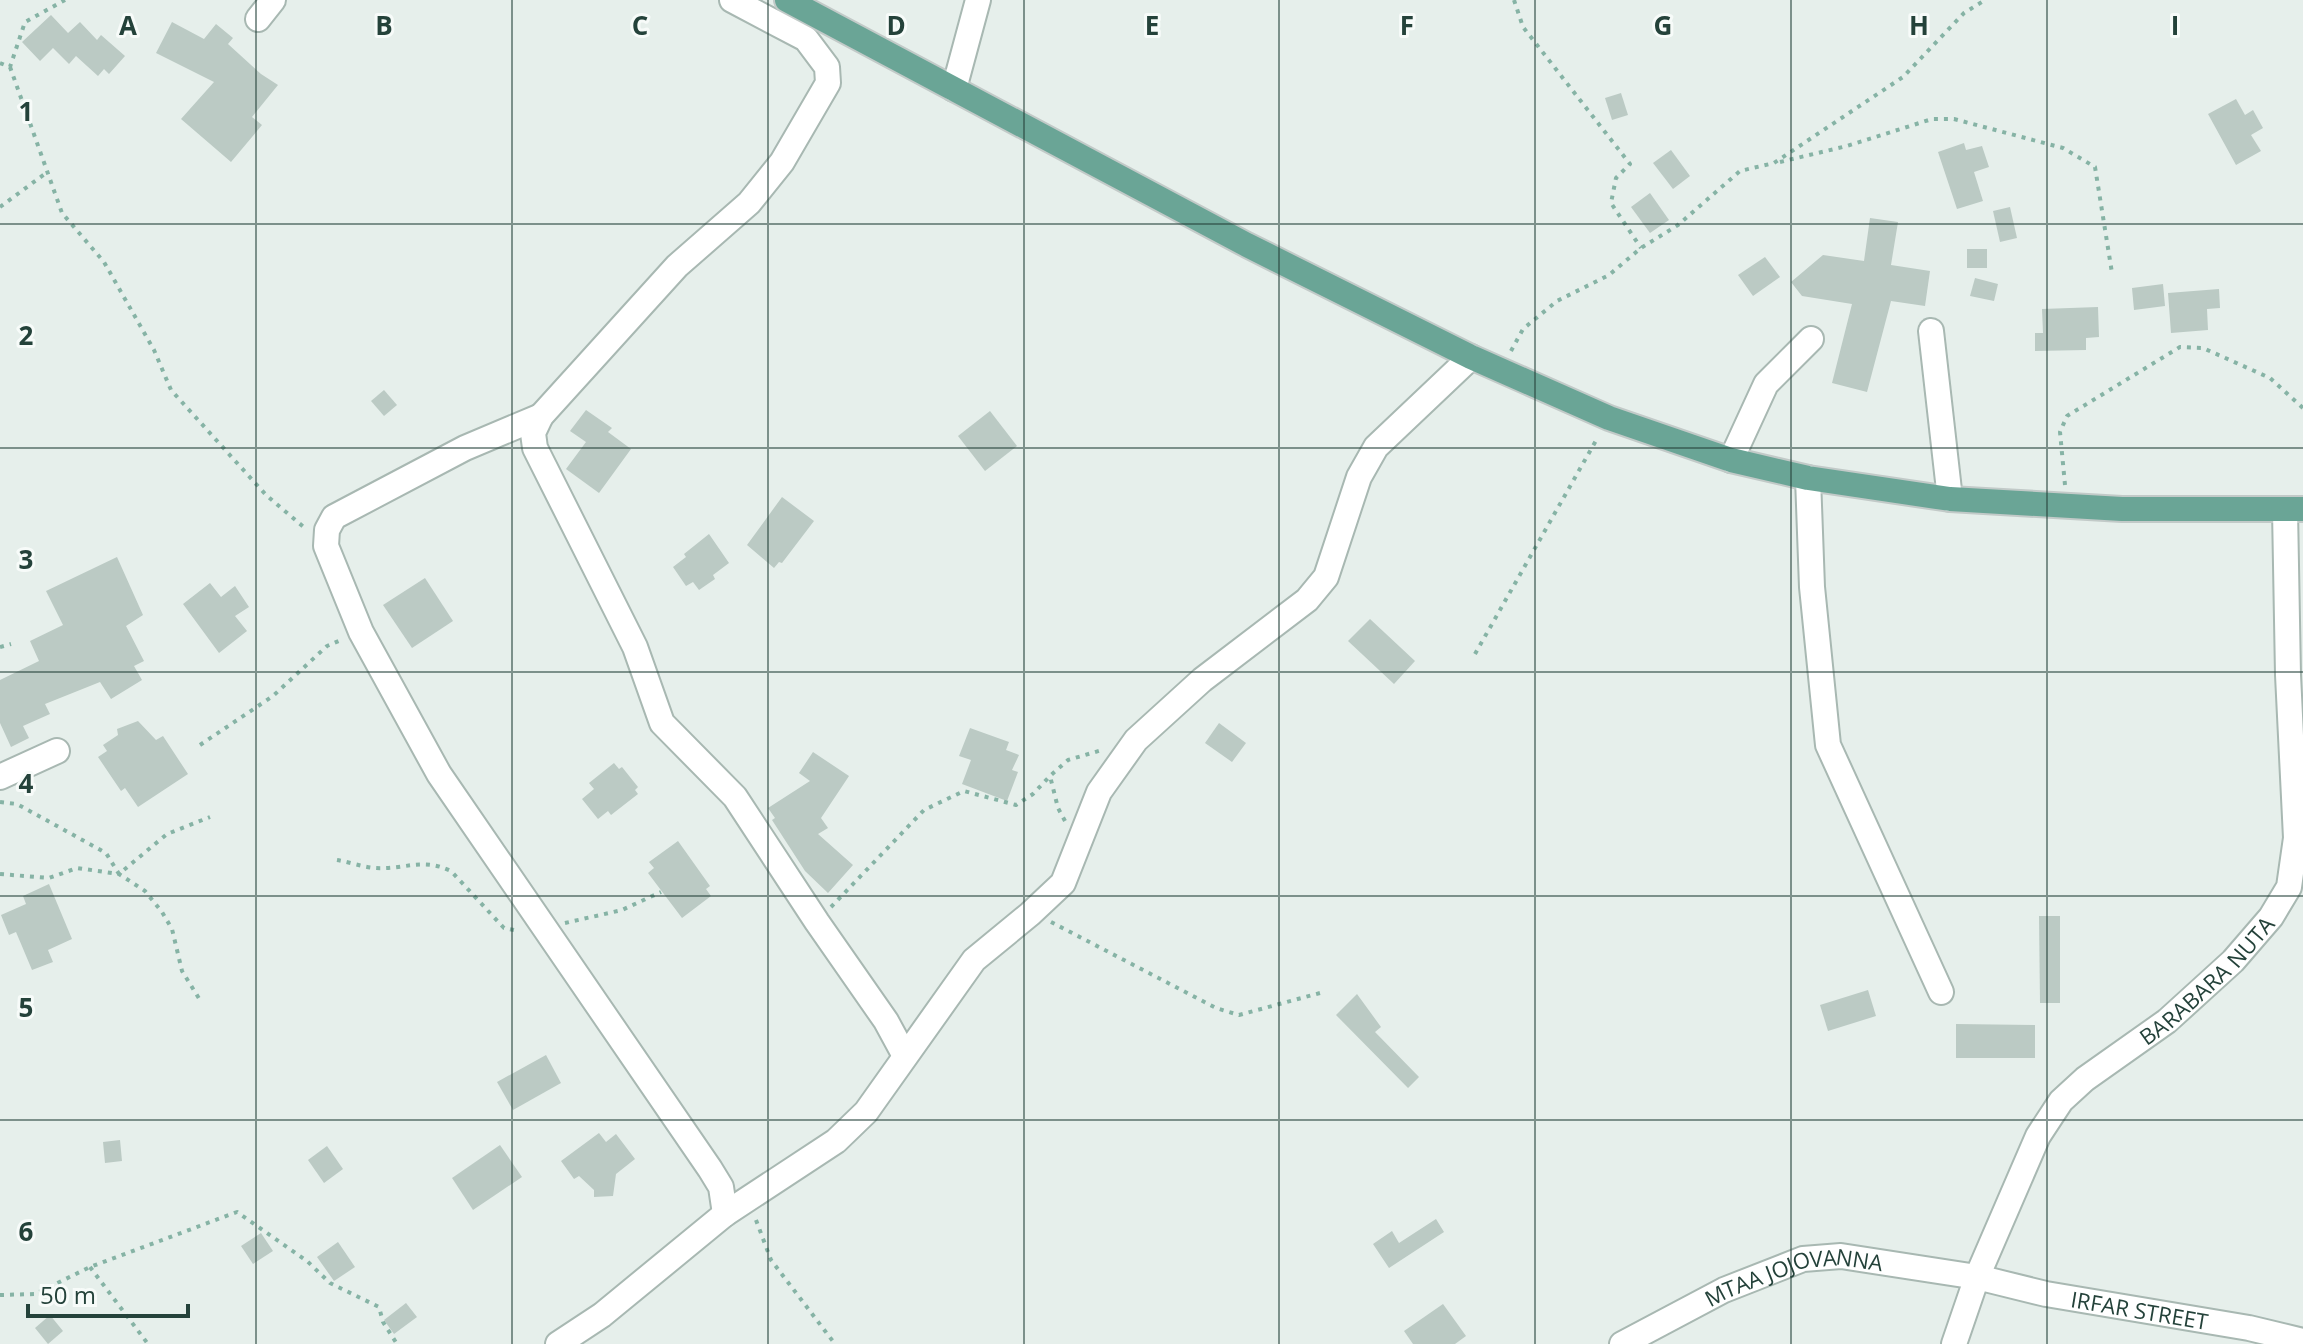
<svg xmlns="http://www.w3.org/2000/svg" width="2303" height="1344" viewBox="0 0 2303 1344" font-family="'Open Sans',sans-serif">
  <rect width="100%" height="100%" fill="#e6efeb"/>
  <g fill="#bbcac4">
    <polygon points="51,15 68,33 80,22 97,40 101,35 125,56 109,74 104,69 98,76 76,56 69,64 53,48 40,61 22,42"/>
    <polygon points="172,22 204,39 216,24 233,38 228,44 261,74 278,85 252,117 262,125 231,162 181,119 214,82 156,53"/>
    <polygon points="1621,93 1628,115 1612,120 1605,98"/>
    <polygon points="2236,99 2245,115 2253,110 2263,128 2251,135 2261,151 2236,165 2208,114"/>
    <polygon points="1964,143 1966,150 1982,146 1989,167 1974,172 1983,201 1957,209 1938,152"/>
    <polygon points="1671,150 1690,176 1673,189 1653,163"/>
    <polygon points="1650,193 1669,220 1650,233 1631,207"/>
    <polygon points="2010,207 2017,238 2000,242 1993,211"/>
    <polygon points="1870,218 1898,222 1891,265 1930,271 1925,306 1891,301 1867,392 1832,383 1852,304 1802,296 1791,282 1823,255 1864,261"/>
    <rect x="1967" y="249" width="20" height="19"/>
    <polygon points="1765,257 1780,277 1753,296 1738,275"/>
    <polygon points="1975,278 1998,284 1994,301 1970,296"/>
    <polygon points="2163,284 2165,306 2134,310 2132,288"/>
    <polygon points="2219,289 2220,308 2207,309 2208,330 2171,333 2168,293"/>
    <polygon points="2098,307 2099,337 2086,338 2086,350 2035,351 2035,333 2043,333 2042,309"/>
    <polygon points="384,390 397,405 384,416 371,401"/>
    <polygon points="586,410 612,428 608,432 631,449 599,493 566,469 586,442 570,431"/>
    <polygon points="990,411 1017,446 985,471 958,436"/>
    <polygon points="782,497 814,521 782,563 779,562 774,568 747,545"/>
    <polygon points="709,534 729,563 713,575 715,579 699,590 693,582 686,586 673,567 686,557 684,554"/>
    <polygon points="117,557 143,615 126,626 144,661 134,666 142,680 111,699 100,682 45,704 50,714 23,726 29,738 11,747 0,723 0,680 39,661 30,641 63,625 46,591"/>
    <polygon points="425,578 453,621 412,648 383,605"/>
    <polygon points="210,583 221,597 235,586 249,607 235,616 247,631 219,653 183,604"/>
    <polygon points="1370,619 1415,661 1394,684 1348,641"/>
    <polygon points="138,721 156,740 163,736 188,774 138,807 125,788 121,791 98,757 107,751 103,745 118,735 117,729"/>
    <polygon points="1219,723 1246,743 1232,762 1205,743"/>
    <polygon points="970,728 1009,742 1006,750 1019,755 1012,770 1018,772 1007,801 962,784 971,760 959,756"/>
    <polygon points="813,752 849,776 821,818 828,828 818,834 853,865 828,893 805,871 772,820 775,818 768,808 810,781 799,773"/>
    <polygon points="614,763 619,769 622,767 638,787 635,790 638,794 611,815 608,811 598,819 582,799 594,789 589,783"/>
    <polygon points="678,841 710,886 706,889 711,896 682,918 648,873 654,868 649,862"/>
    <polygon points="49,884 72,939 48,950 53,962 32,970 16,932 9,935 1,915 26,904 23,896"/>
    <polygon points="2039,916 2060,916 2060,1003 2040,1003"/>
    <polygon points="1868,990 1876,1016 1828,1031 1820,1005"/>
    <polygon points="1357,994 1381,1027 1375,1032 1419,1077 1408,1088 1336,1015"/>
    <polygon points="1956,1024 2035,1025 2035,1058 1956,1058"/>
    <polygon points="546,1055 561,1083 513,1110 497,1082"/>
    <polygon points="599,1133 606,1142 616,1134 635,1159 616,1174 613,1196 594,1197 594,1190 579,1176 574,1179 561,1161"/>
    <polygon points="120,1140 122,1161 105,1163 103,1142"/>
    <polygon points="500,1145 522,1177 473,1210 452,1178"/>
    <polygon points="327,1146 343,1169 324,1183 308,1160"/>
    <polygon points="1436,1219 1444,1232 1389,1268 1373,1244 1392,1231 1399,1243"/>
    <polygon points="261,1233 273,1251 253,1264 241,1246"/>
    <polygon points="338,1242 355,1267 334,1281 317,1257"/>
    <polygon points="406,1303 417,1317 394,1334 384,1320"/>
    <polygon points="1443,1304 1466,1336 1455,1344 1413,1344 1404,1331"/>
    <polygon points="50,1315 63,1331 48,1344 35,1328"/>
  </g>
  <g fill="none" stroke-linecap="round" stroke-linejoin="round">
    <defs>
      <g id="minor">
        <polyline points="732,0 806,39 827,67 828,83 782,162 749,203 677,266 541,416 533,433 535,448 635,647 662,723 735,797 817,922 886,1021 905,1056"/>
        <polyline points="258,19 273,0"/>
        <polyline points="954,89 978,0"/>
        <polyline points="1931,331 1950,499"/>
        <polyline points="541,416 465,448 334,517 327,530 326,546 361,632 439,774 710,1169 721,1187 725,1214"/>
        <polyline points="1731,460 1766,384 1811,339"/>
        <polyline points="1808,478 1812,587 1828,745 1941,992"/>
        <polyline points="0,777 57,751"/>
        <polyline points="558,1344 602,1315 725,1214 836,1141 866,1112 974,960 1030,914 1063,883 1099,792 1136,740 1202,680 1307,600 1326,577 1359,477 1376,447 1471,357"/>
        <path id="s1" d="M1622 1344 1724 1290 1803 1259 1841 1256 1977 1277 2046 1294 2249 1328 2303 1341"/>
        <path id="s2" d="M1954 1344 1977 1277 2038 1136 2061 1101 2085 1079 2167 1021 2233 961 2271 917 2289 887 2296 838 2288 675 2285 510"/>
      </g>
      <polyline id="major" points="787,0 1247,245 1471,357 1609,418 1731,460 1808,478 1950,499 2122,509 2303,509"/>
    </defs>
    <use href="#minor" stroke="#a8b8b2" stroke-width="28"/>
    <use href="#major" stroke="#c2cac8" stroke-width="28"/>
    <g stroke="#86b3a5" stroke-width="4" stroke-dasharray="4 6" stroke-linecap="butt">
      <polyline points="1514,0 1523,27 1630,164 1616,178 1611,203 1641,248"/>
      <polyline points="0,63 10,67 25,22 65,0"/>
      <polyline points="10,67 62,213 104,262 154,350 171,390 266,495 306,529"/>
      <polyline points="1780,162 1847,146 1932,119 1954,119 2063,148 2095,167 2112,273"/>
      <polyline points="0,207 46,173"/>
      <polyline points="1511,351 1523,329 1557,301 1609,275 1641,248 1678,225 1740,171 1774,163 1903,77 1964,13 1985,0"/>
      <polyline points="2065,485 2060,432 2067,416 2180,347 2203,348 2270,378 2303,408"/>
      <polyline points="0,647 11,644"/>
      <polyline points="1475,654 1598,437"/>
      <polyline points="200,745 273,696 327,646 341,640"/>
      <polyline points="0,802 17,804 106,853 119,874 167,834 210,817"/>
      <polyline points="1065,821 1058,808 1050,776 1068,760 1102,750"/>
      <path d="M337 860C349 862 363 867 375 868 404 870 422 857 451 871L504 928 519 931"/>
      <polyline points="0,874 49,878 77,868 119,874 145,891 162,912 172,929 182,971 200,1000"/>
      <polyline points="831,907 924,810 964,791 1016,805 1033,794 1050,776"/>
      <polyline points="1051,922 1216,1008 1239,1015 1320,993"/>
      <polyline points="565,923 622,910 661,892"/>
      <polyline points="756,1220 771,1260 835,1344"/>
      <polyline points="90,1267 148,1344"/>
      <polyline points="0,1295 35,1294 90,1267 237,1212 307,1261 330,1283 379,1307 383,1322 397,1344"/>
    </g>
    <use href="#minor" stroke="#fff" stroke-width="24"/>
    <use href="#major" stroke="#6aa596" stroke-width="24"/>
  </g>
  <path fill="none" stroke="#24423a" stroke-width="2" stroke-opacity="0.55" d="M256 0V1344M512 0V1344M768 0V1344M1024 0V1344M1279 0V1344M1535 0V1344M1791 0V1344M2047 0V1344M0 224H2303M0 448H2303M0 672H2303M0 896H2303M0 1120H2303"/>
  <g text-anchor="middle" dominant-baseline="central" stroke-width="6" stroke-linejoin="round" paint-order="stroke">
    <g font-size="22" fill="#24423a" stroke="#f7fbf9">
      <text stroke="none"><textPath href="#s2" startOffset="456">BARABARA NUTA</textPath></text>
      <text stroke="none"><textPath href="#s1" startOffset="188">MTAA JOJOVANNA</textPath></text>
      <text stroke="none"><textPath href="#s1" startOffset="542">IRFAR STREET</textPath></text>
    </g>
  </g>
  <g font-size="26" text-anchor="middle" font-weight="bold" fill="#24423a" stroke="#f7fbf9" stroke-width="6" stroke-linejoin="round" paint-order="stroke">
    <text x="128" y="35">A</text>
    <text x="384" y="35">B</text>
    <text x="640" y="35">C</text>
    <text x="896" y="35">D</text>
    <text x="1152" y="35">E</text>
    <text x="1407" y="35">F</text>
    <text x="1663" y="35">G</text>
    <text x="1919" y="35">H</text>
    <text x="2175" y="35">I</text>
    <text x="26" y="121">1</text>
    <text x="26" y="345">2</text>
    <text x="26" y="569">3</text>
    <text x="26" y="793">4</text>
    <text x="26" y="1017">5</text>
    <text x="26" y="1241">6</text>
  </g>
  <path d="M28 1304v12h160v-12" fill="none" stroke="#24423a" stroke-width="4"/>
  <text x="40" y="1304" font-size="24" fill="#24423a" stroke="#f7fbf9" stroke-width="6" paint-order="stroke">50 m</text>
</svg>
